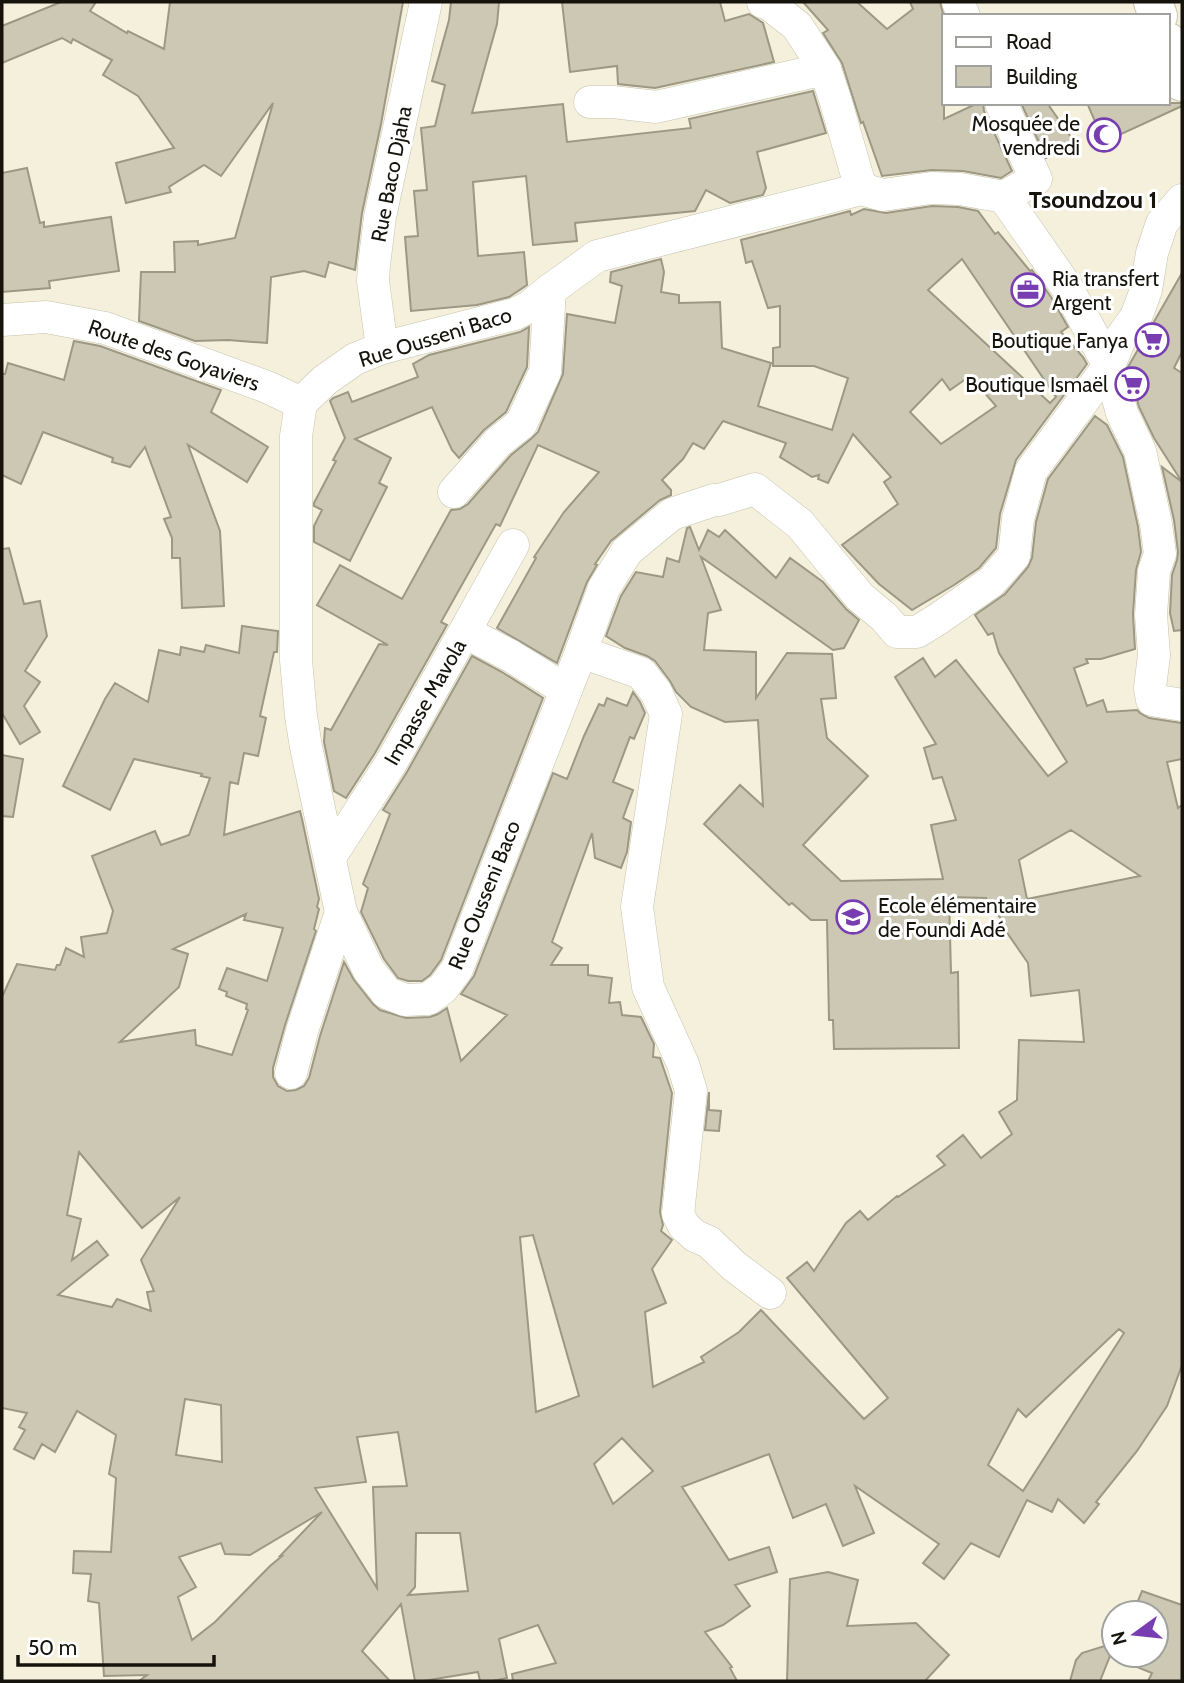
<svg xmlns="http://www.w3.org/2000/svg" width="1184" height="1683" viewBox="0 0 1184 1683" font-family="Cabin,sans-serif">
  <rect width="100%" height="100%" fill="#f5f0db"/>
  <g fill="#ccc8b3" stroke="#9c9884" stroke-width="2" fill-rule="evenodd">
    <polygon points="61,2 96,2 90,11 127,33 128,31 164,49 170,2 403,2 381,124 362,213 355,270 329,262 325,277 304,271 271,277 267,343 228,340 195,341 139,321 141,272 175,272 174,242 198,241 198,245 235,238 273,103 221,176 204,165 169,187 171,192 126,203 116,163 174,148 138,96 103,75 112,60 73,39 71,43 62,38 2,63 2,26"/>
    <polygon points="451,2 499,2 497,24 472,113 563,104 567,142 691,128 689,119 813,91 826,133 757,152 766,188 763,195 730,203 706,190 695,211 575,223 577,241 533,245 526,176 473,182 478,256 524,252 527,285 509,297 477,305 411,311 405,237 418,236 414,191 427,190 421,128 435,126 445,85 432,81 449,20"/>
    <polygon points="562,2 720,2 725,21 749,14 763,23 774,62 655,88 618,84 617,66 570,72"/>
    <polygon points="803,2 857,2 887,29 913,9 910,2 940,2 944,17 944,119 978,103 983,103 984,111 1012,171 1001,178 963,171 932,170 882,176 863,122 861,123 842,63 823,33 828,30"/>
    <polygon points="1021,103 1047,103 1073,140 1046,158"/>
    <polygon points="1087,103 1182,103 1182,106 1104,142"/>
    <polygon points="27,168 40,223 44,222 44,227 111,217 119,271 49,281 50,288 2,292 2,173"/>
    <path d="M932 206 958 207 978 211 995 234 998 232 1030 271 1032 270 1051 297 1068 327 1061 332 1083 357 1087 364 1016 460 1000 514 996 548 979 568 954 585 912 610 879 584 842 545 898 504 884 482 891 477 853 434 828 483 818 479 819 475 812 477 780 457 786 443 723 421 704 449 693 443 683 459 662 480 671 490V495L660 500 611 541 595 564 597 565 587 582 557 663 497 628 536 558 534 557 564 512 599 472 538 445 500 526 496 524 441 622 447 625 375 753 346 798 334 791 324 742 325 728 331 730 379 644 388 645 317 605 340 565 402 599 451 510 460 509 468 504 511 455 532 438 538 432 563 374 567 314 615 323 622 286 610 282 611 272 661 259 664 272 661 292 679 295V303L720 302 722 348 771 363 758 406 832 430 848 378 814 366H773V348L780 347V306L768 308 752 261 746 263 741 240 850 211 851 215 864 209 886 213ZM962 259 1056 397 1050 403 928 290ZM970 376 996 406 941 444 910 412 942 379 950 390Z"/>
    <polygon points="1182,273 1182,352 1174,368 1182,373 1182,630 1174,631 1170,613 1172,575 1177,560 1178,552 1174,520 1162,467 1182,482 1154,438 1139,407 1128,367"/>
    <polygon points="529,327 527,367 506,412 484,430 459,458 452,450 432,407 355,439 391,458 379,483 387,487 350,561 314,542 314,526 322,510 314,506 314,503 336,461 333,460 345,438 330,401 333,398 348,392 352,402 418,377 413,364 429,355 520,332"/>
    <polygon points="74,341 100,346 221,390 211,412 268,447 247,482 188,445 220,531 224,606 182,608 180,558 172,558 172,538 164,519 171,517 145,447 130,467 112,462 113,458 43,432 21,484 2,475 2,374 5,374 8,363 64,380"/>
    <path d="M1095 416 1107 425 1123 457 1138 527 1141 552 1136 570 1133 614 1135 649 1101 659H1086L1088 663 1074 668 1087 706 1103 700 1107 712 1137 710 1140 713 1149 718 1182 723V759L1167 762 1178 808 1182 805V1365L1167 1406 1137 1451 1096 1502 1099 1504 1084 1523 1058 1499 1052 1512 1027 1500 999 1557 971 1543 944 1579 923 1563 939 1544 855 1486 874 1533 843 1546 826 1504 793 1518 769 1454 682 1487 729 1560 769 1547 777 1572 735 1585 750 1606 723 1625 705 1632 732 1667 730 1668 737 1681H513L512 1674 556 1663 538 1625 499 1639 507 1678 492 1681H480L478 1672 423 1681H415L401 1604 362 1651 390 1681H139L147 1675 104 1676 99 1603 88 1601 91 1574 73 1573 74 1551 111 1552 116 1478 109 1474 116 1435 77 1411 55 1452 42 1444 34 1459 14 1449 25 1430 19 1427 27 1413 2 1408V997L17 964 55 970 57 965H60L66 948 84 957 81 937 107 933 113 911 92 856 155 831 161 845 189 835 210 778 201 776 202 774 134 759 110 810 63 786 105 699 115 683 148 702 159 650 180 655 181 647 204 652 206 645 239 653 242 626 278 631 277 652H274L260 716 266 718 258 756 244 753 238 784 230 782 224 835 300 811 302 819 319 899 317 907 319 909 314 929 316 931 285 1025 273 1068V1077L278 1086 287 1091 296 1090 304 1086 309 1078 320 1036 344 962 354 980 373 1004 380 1010 406 1018 430 1017 438 1014 447 1008 461 1061 507 1015 461 994 474 976 553 773 567 779 584 736 599 704 604 706 607 698 627 706 633 692 640 702 645 713 634 739 630 737 613 782 633 790 623 818 631 822 627 852 621 868 595 858 592 833 552 942 562 948 551 965H588V975L612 978 609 1003 620 1002 622 1015 641 1017 654 1044 653 1057 660 1058 672 1093 660 1212 663 1225 661 1231 672 1240 652 1269 666 1303 645 1312 653 1387 704 1362 701 1357 739 1332 761 1310 864 1419 888 1398 787 1278 807 1262 814 1271 846 1223 860 1211 868 1220 897 1196 898 1197 945 1165 937 1156 963 1135 981 1158 1012 1134 999 1112 1017 1100 1019 1040 1084 1042 1079 990 1031 996 1028 963 1001 924 1003 922 986 898 949 897 951 973 958 972 959 1048 834 1049 833 1020H829L827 920H811L792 903 789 905 704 824 740 785 763 806 758 720 725 722 691 707 676 692 670 681 655 661 647 656 625 648 606 636 621 596 636 572 663 577 667 558 679 562 687 528 690 527 699 550 708 530 719 537 725 530 776 578 790 558 823 582 846 609 859 620 844 648 833 650 701 557 721 610 708 613 704 650 756 652V698L787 653 832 654 836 698 821 699 827 738 868 776 803 845 841 881 943 879 931 825 956 820 942 777 933 779 924 748 936 744 895 677 923 658 935 677 956 660 1048 776 1067 762 999 653 993 633 988 635 975 615 1005 594 1028 567 1032 558 1036 522 1048 479ZM1071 830 1140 876 1027 899 1019 860ZM246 914 244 920 283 928 267 981 227 968 219 989 227 992 226 996 247 1004 246 1009 248 1010 232 1055 196 1045 195 1030 120 1042 179 987 188 954 173 949ZM79 1152 142 1228 180 1197 141 1260 154 1291 147 1292 151 1311 117 1299 112 1307 58 1295 108 1255 97 1241 72 1260 81 1219 67 1215ZM533 1235 579 1396 536 1412 520 1237ZM1119 1329 1124 1333 1023 1491 988 1465 1018 1409 1026 1417ZM185 1399 221 1405 222 1462 176 1455ZM398 1432 407 1486 373 1487 377 1588 315 1488 366 1482 357 1437ZM622 1438 653 1471 613 1504 594 1464ZM322 1512 280 1556H282L270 1566 215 1622 192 1640 178 1597 196 1587 179 1557 221 1543 225 1554 250 1555ZM416 1533H460L468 1591 408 1595 415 1587Z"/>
    <polygon points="9,548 24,604 40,601 47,636 25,671 40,682 24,706 40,732 20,744 2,713 2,549"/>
    <polygon points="472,656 502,672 543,698 441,960 430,975 422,981 408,981 398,978 384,959 361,912 368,888 363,884 390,814 383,810 407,772"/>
    <polygon points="2,755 23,759 13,817 2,816"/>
    <polygon points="709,1092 709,1110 721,1111 719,1131 705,1130"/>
    <polygon points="828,1572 858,1580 847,1626 916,1623 949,1655 925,1681 787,1681 790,1579"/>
    <polygon points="1142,1591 1182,1605 1182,1681 1148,1681 1152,1673 1110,1656 1100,1681 1070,1681 1076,1660 1082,1653 1114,1643 1110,1655 1156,1655 1156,1613 1133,1613"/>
  </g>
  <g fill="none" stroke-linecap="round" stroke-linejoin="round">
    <defs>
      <g id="minor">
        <polyline points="763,2 769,4 797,26 825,69 835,99 861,189"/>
        <polyline points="958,2 964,16"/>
        <polyline points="590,102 613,102 656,107 825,69"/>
        <polyline points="1001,103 1036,179 1004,197 960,189 931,188 883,195 861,189 597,256 550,290 529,307 515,314 382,348 355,359 325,380 301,403 296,436 296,660 301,716 306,747 341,912 368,969 387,993 405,1000 428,999 443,988 457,969 581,652 604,588 627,551 672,514 714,500 719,500 755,489 800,524 860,597 884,617 897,632 917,632 938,619 991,582 1014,556 1018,519 1031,471 1109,366 1120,339 1136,317 1146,290 1152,253 1162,223 1182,200"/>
        <polyline points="1004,197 1068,289 1109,366 1122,413 1140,451 1156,524 1160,554 1154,571 1151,615 1154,655 1150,688 1152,700 1182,705"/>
        <polyline points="2,320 46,317 105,328 267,387 301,403"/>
        <polyline points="382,348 373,281 374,265 380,217 426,2"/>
        <polyline points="454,492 498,442 521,424 545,372 550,290"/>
        <polyline points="465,632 511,656 566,690"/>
        <polyline points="581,652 641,673 656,692 666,714 637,907 648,987 683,1064 691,1091 678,1214 684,1226 695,1236 709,1242 734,1266 770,1293"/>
        <polyline points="330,857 391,763 513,545"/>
        <polyline points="291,1073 302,1031 341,912"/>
      </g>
      <g id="major">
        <polyline points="1153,2 1158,16"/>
        <polyline points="1168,42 1182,82"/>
      </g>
    </defs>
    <use href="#minor" stroke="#c6c2ad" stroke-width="33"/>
    <use href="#major" stroke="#c6c2ad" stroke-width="40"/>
    <use href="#minor" stroke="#fff" stroke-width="32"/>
    <use href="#major" stroke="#fff" stroke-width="38"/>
  </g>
  <defs>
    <symbol id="mosque-ring" viewBox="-11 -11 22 22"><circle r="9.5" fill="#fff" stroke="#793db2" stroke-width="1.5"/><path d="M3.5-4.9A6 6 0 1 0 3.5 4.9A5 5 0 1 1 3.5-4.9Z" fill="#793db2"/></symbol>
    <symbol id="office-ring" viewBox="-11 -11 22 22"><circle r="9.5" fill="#fff" stroke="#793db2" stroke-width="1.5"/><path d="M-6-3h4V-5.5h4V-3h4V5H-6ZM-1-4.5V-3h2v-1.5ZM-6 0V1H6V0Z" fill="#793db2"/></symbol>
    <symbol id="supermarket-ring" viewBox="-11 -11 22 22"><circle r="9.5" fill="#fff" stroke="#793db2" stroke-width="1.5"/><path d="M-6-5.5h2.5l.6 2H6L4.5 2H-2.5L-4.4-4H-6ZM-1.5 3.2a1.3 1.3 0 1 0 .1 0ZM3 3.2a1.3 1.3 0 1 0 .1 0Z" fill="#793db2"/></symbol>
    <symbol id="school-ring" viewBox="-11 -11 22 22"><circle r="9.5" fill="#fff" stroke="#793db2" stroke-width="1.5"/><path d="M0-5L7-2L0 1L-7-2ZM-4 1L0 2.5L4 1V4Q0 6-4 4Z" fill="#793db2"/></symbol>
  </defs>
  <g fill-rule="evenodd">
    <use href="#mosque-ring" x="1085" y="116" width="38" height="38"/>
    <use href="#office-ring" x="1009" y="271" width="38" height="38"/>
    <use href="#supermarket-ring" x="1133" y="321" width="38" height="38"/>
    <use href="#supermarket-ring" x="1113" y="365" width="38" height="38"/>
    <use href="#school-ring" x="834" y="898" width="38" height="38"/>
  </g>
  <g text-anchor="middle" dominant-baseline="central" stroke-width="6" stroke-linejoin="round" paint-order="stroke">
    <g font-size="21" fill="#15130c" stroke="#fff" text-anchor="end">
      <text x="1080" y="123">Mosquée de<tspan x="1080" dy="24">vendredi</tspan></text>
      <text x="1052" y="278" text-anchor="start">Ria transfert<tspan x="1052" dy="24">Argent</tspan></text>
      <text x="1128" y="340">Boutique Fanya</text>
      <text x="1108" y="384">Boutique Ismaël</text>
      <text x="878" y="905" text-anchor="start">Ecole élémentaire<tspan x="878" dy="24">de Foundi Adé</tspan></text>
    </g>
    <g font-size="21" fill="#15130c" stroke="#fff">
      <text transform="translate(391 174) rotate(-79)">Rue Baco Djaha</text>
      <text transform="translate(435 337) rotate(-17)">Rue Ousseni Baco</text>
      <text transform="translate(174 355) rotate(19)">Route des Goyaviers</text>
      <text transform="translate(425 702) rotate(-60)">Impasse Mavola</text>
      <text transform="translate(484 895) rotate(-68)">Rue Ousseni Baco</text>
    </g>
    <g font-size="24" font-weight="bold" fill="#15130c" stroke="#fff">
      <text x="1093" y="199">Tsoundzou 1</text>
    </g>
  </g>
  <rect width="1184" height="1683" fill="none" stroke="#15130c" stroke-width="7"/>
  <rect x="942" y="14" width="228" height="91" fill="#ffffff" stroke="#a1a19e" stroke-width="2"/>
  <rect x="956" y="37" width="35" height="10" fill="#ffffff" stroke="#a1a19e" stroke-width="2"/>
  <text x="1006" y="49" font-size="21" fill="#15130c">Road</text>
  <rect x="956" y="66" width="35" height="21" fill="#ccc8b3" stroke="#a1a19e" stroke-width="2"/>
  <text x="1006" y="84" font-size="21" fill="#15130c">Building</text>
  <g transform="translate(1135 1634) rotate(255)"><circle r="33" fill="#ffffff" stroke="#a1a19e" stroke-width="2"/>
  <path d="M0-5L12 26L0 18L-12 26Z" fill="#793db2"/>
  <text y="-10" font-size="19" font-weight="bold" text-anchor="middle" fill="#15130c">N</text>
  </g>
  <path d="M18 1655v10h196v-10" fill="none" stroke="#15130c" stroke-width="3.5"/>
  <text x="28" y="1655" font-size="21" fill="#15130c" stroke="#ffffff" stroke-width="5" paint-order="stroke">50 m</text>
</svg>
